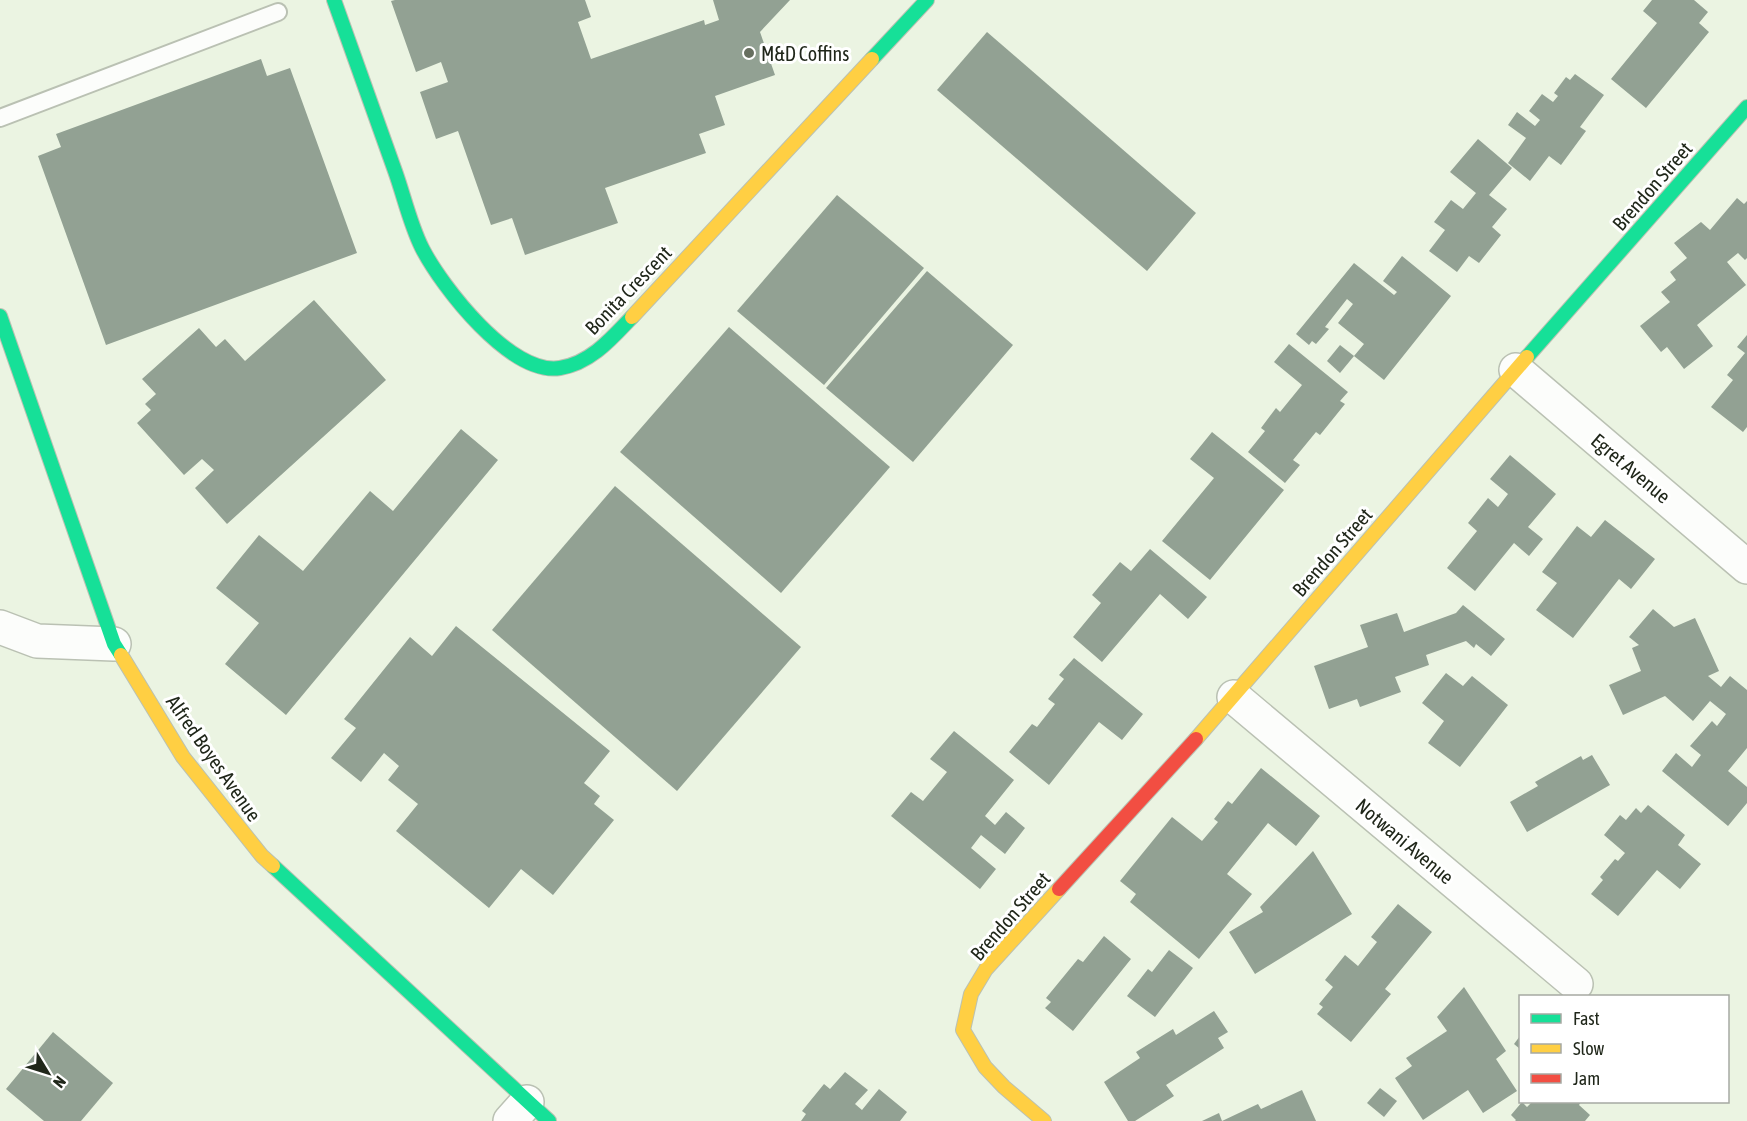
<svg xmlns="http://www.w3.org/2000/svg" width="1747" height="1121" viewBox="0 0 1747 1121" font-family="'Asap Condensed',sans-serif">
  <rect width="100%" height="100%" fill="#ebf4e2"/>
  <g fill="#92a193">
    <polygon points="395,0 585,0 591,17 578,22 591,59 704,20 705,25 719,20 713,0 790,0 760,32 775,75 715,96 725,125 699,134 706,153 605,188 618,223 525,255 512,218 491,225 458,131 436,139 420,92 448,82 441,62 416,72 391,1"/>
    <polygon points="1652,0 1694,0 1708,12 1699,23 1709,32 1646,108 1611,79 1657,23 1643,11"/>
    <polygon points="987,32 1196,213 1147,271 937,90"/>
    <polygon points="261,59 267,76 290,68 357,253 106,345 38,156 61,147 56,134"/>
    <polygon points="1575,74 1604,95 1580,127 1586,131 1561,165 1549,156 1530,181 1508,163 1526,138 1508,125 1517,112 1535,126 1540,120 1529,111 1542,94 1553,102 1558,96 1554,93 1566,77 1570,80"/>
    <polygon points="1478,139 1512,168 1489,195 1507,209 1492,227 1501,235 1479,263 1469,256 1457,272 1429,251 1445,230 1434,222 1451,200 1463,209 1476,193 1450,172"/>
    <polygon points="837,195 924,268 824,385 737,311"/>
    <polygon points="1737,198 1744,204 1747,201 1747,258 1745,260 1738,253 1727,262 1746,285 1697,325 1713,346 1684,369 1667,347 1661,352 1640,326 1670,302 1661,292 1676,280 1670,272 1687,258 1674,243 1701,222 1710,230"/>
    <polygon points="1402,256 1451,296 1384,380 1354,356 1364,344 1338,323 1353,304 1347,299 1325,327 1329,329 1316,344 1312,341 1309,345 1296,334 1354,263 1394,295 1397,292 1383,281"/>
    <polygon points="927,271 1013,345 913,462 826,388"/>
    <polygon points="314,300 386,380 227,524 195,488 214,470 202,459 184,475 137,423 151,410 145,404 156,394 142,379 199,328 216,347 225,339 245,361"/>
    <polygon points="729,327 890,467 781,593 620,452"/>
    <polygon points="1747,335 1747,427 1743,432 1711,407 1733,380 1727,375 1745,353 1737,347"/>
    <polygon points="1289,344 1348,392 1340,401 1345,404 1320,435 1316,432 1293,460 1300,465 1285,483 1248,452 1265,431 1261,428 1276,408 1280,412 1302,385 1274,362"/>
    <polygon points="1340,345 1354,356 1340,373 1327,361"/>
    <polygon points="461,429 498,460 286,715 225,664 259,623 216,588 259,535 303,571 370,491 393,511"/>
    <polygon points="1212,432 1284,490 1210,580 1162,541 1214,478 1190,459"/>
    <polygon points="1510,455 1556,494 1528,527 1543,539 1529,556 1514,543 1475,591 1447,568 1477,531 1468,523 1488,498 1498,507 1508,494 1490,479"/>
    <polygon points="615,486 801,647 677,791 492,630"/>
    <polygon points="1605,520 1655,559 1631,589 1619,579 1573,638 1536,610 1557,583 1542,572 1577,526 1591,537"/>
    <polygon points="1150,549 1207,597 1188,619 1160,594 1102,662 1073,637 1101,603 1092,595 1120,562 1131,571"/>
    <polygon points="1463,605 1505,639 1491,656 1476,644 1474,648 1466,641 1426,655 1429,665 1395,677 1401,692 1360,707 1357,699 1329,709 1314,666 1368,647 1360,625 1397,613 1404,632 1456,613"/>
    <polygon points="1653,609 1674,627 1695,618 1719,671 1708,676 1721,687 1730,676 1747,690 1747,748 1728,771 1747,787 1747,803 1728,826 1662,771 1676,753 1692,767 1701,755 1690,746 1712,721 1717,726 1726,714 1710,701 1693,721 1665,696 1623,715 1609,685 1641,671 1632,648 1639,645 1629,637"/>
    <polygon points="456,626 610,751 584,783 600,796 594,804 614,820 553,895 521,869 489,908 396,831 418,804 388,780 399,766 384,753 361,782 331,758 356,728 344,719 410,637 432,656"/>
    <polygon points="1074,658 1143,714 1122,740 1099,722 1049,785 1009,752 1032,724 1037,727 1055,704 1048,699 1064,679 1059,675"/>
    <polygon points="1446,673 1463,686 1472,676 1508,705 1460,767 1428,743 1444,721 1422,703"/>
    <polygon points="954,731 1014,780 985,816 995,825 1006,812 1025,828 1005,854 981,835 971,848 996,869 980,889 891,816 911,792 923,801 947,772 930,759"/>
    <polygon points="1592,755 1610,785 1527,832 1510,802 1538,786 1535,782 1581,756 1583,760"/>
    <polygon points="1261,768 1320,816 1296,846 1268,823 1227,874 1252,894 1199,959 1130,902 1136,894 1120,881 1172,817 1202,841 1218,822 1214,819 1228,801 1232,804"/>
    <polygon points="1648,805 1685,835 1678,845 1701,864 1680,889 1657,870 1618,916 1591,894 1603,880 1600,877 1615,859 1618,861 1625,853 1604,835 1620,815 1626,820 1636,808 1641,813"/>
    <polygon points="1313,851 1352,914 1255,974 1229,932 1263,912 1260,907"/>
    <polygon points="1398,904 1432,932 1385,989 1391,994 1351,1042 1317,1014 1323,1007 1319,1004 1333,987 1325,980 1345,955 1358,966 1377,942 1371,937"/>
    <polygon points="1104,936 1131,959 1073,1031 1045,1008 1051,1002 1046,998 1078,959 1083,962"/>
    <polygon points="1169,950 1193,968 1155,1017 1127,996 1148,969 1152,972"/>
    <polygon points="1464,987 1506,1051 1496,1059 1517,1091 1483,1113 1468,1090 1423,1120 1395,1078 1412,1066 1406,1058 1447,1031 1437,1017"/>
    <polygon points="1214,1011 1228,1032 1218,1038 1224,1048 1166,1085 1174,1096 1135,1121 1128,1121 1104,1082 1140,1058 1136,1052 1173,1029 1176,1035"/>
    <polygon points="53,1032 113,1083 81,1121 44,1121 6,1089"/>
    <polygon points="1520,1036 1520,1049 1514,1044"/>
    <polygon points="845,1072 868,1090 855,1104 862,1110 879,1089 907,1112 900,1121 801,1121 806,1114 802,1111 824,1084 830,1089"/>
    <polygon points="1380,1088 1397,1101 1384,1117 1367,1103"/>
    <polygon points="1302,1090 1316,1121 1202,1121 1219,1113 1222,1121 1258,1104 1261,1109"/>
    <polygon points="1522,1102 1527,1107 1532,1102 1581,1102 1579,1105 1590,1115 1585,1121 1515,1121 1516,1120 1511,1115"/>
  </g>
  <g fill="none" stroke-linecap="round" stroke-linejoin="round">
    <defs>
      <polyline id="lane" points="0,118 278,12"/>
      <g id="street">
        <polyline points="1516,370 1747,567"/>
        <polyline points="0,627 37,641 114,644"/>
        <polyline points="1234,697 1576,984"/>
        <polyline points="510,1121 527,1102"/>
      </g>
      <g id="fast">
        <path d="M334 0C354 57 375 114 395 171 404 196 410 224 422 248 442 287 511 376 560 368 591 363 612 338 632 317"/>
        <polyline points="872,59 927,0"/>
        <polyline points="0,316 114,644 121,655"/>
        <polyline points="1527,357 1747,107"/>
        <polyline points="273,866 549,1121"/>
      </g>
      <g id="slow">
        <polyline points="632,317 872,59"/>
        <polyline points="121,655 183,757 262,856 273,866"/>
        <polyline points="1196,739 1527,357"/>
        <polyline points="1044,1121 1004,1087 985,1067 963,1030 971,994 986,969 1059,889"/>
      </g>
      <polyline id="jam" points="1059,889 1196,739"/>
    </defs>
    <use href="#lane" stroke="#bac1b3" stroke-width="20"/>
    <use href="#street" stroke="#bac1b3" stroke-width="36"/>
    <use href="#fast" stroke="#bac1b3" stroke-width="16"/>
    <use href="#slow" stroke="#bac1b3" stroke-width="16"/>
    <use href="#jam" stroke="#bac1b3" stroke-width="16"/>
    <use href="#lane" stroke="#fcfdfb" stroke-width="16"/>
    <use href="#street" stroke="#fcfdfb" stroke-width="33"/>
    <use href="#fast" stroke="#16e098" stroke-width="14"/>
    <use href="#slow" stroke="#ffcf43" stroke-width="14"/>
    <use href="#jam" stroke="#f24e42" stroke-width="14"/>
  </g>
  <circle fill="#676f60" stroke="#fff" stroke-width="2" cx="749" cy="53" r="6"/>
  <g text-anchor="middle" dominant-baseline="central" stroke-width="6" stroke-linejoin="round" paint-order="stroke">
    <g font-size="20" fill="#20271a" stroke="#fff" text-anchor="start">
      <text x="761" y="53">M&amp;D Coffins</text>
    </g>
    <g font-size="20" fill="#20271a" stroke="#fff">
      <text transform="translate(1652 186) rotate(-49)">Brendon Street</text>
      <text transform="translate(628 290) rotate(-46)">Bonita Crescent</text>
      <text transform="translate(1631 468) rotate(40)">Egret Avenue</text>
      <text transform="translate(1332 552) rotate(-49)">Brendon Street</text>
      <text transform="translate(214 758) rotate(55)">Alfred Boyes Avenue</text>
      <text transform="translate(1405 841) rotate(40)">Notwani Avenue</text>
      <text transform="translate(1010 916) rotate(-49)">Brendon Street</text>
    </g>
  </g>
  <rect x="1519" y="995" width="210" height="108" fill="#ffffff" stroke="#a6a9a3" stroke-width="1.5"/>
  <rect x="1531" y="1014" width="30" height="9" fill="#16e098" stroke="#a6a9a3" stroke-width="1.5"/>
  <text x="1573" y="1025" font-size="18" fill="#20271a">Fast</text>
  <rect x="1531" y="1044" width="30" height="9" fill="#ffcf43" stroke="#a6a9a3" stroke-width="1.5"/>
  <text x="1573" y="1055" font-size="18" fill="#20271a">Slow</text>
  <rect x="1531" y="1074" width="30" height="9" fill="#f24e42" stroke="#a6a9a3" stroke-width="1.5"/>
  <text x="1573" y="1085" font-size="18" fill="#20271a">Jam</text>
  <g transform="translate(48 1073) rotate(128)" stroke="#ffffff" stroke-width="4.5" paint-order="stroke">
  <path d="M0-4.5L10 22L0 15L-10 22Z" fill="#20271a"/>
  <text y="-9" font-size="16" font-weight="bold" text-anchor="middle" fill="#20271a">N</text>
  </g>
</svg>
